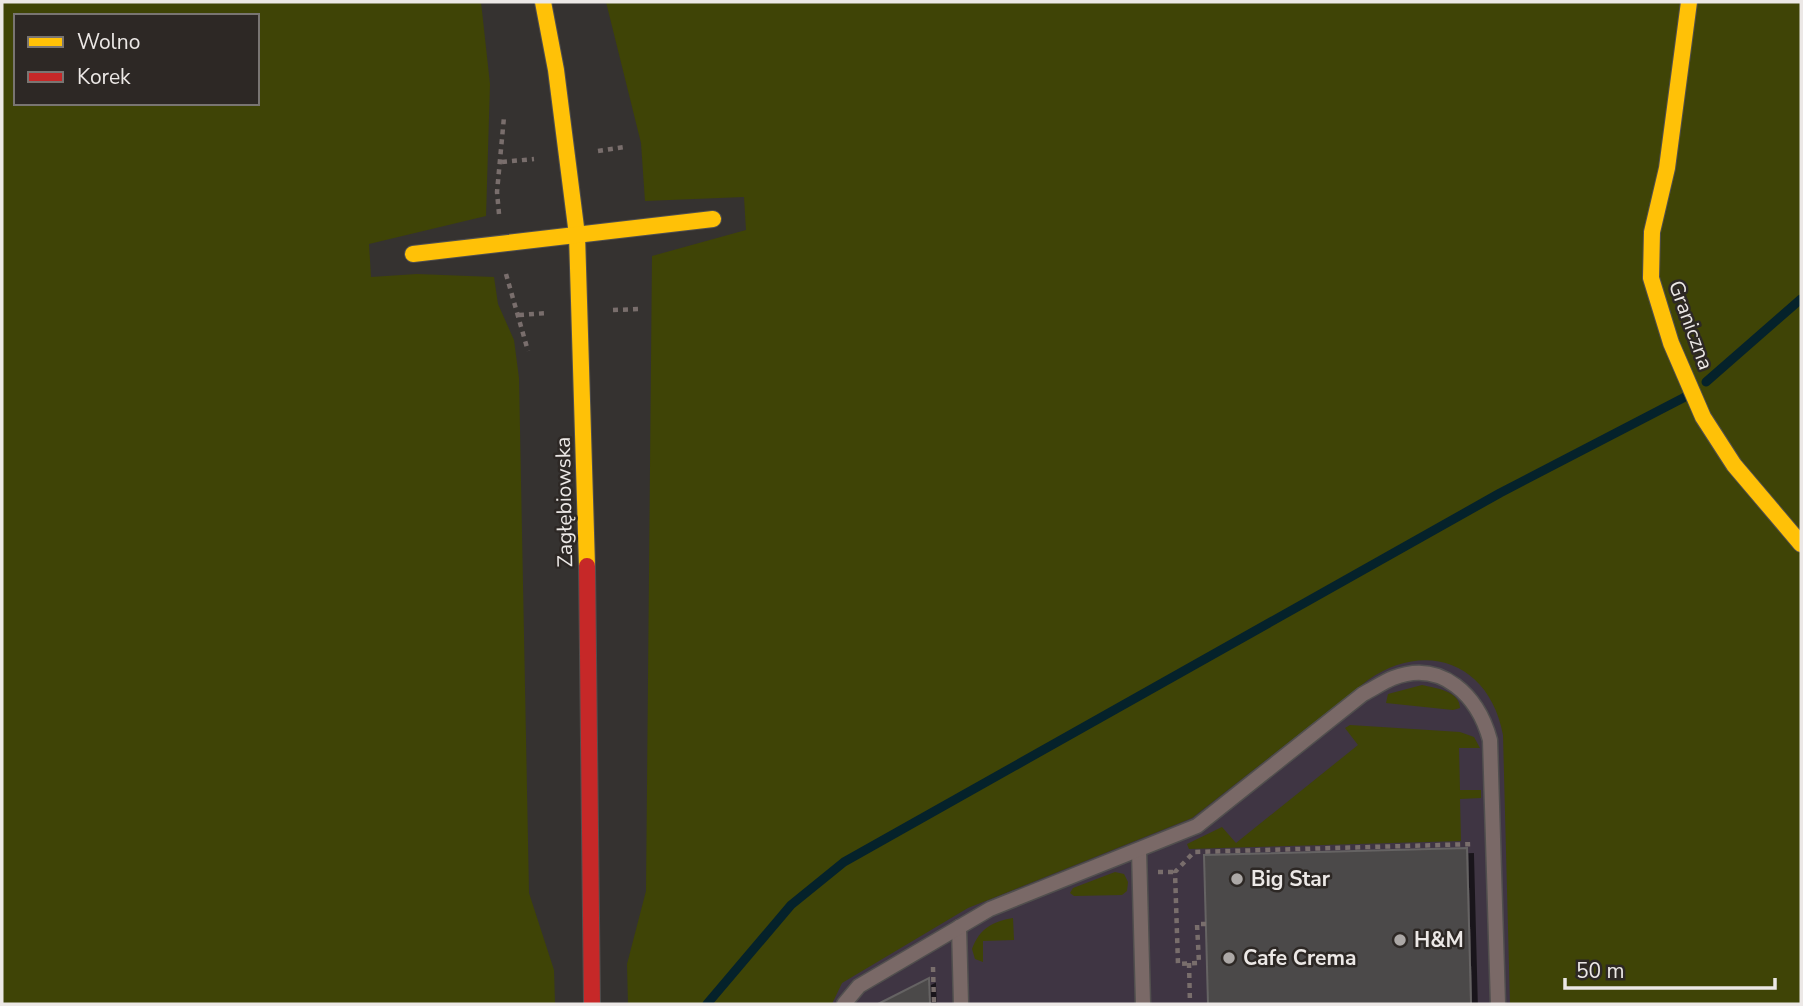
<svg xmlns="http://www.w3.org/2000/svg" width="1803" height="1006" viewBox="0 0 1803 1006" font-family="'Nunito Sans',sans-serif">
  <defs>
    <filter id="shadow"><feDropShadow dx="6" dy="6" stdDeviation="0" flood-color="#0009"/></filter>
  </defs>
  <rect width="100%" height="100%" fill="#353230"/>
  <polygon fill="#3f3543" points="1500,484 1514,1004 718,1004"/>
  <g fill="#3f4406" fill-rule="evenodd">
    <path d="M2 2H481L490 84 486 216 369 244 371 277 417 274 494 277 498 304 514 340 519 378 529 893 554 970 555 1004H2ZM16 16H257V103H16Z"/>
    <path d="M606 2H1801V1004H1510L1503 735C1490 664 1427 639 1368 680L1192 818 968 908 842 983 832 1004H628L627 964 646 891 652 256 746 230 744 197 645 201 641 143Z"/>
    <path d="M1422 685C1435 688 1460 691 1460 708L1453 710 1386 703 1388 694Z"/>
    <polygon points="1350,725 1460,732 1474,737 1480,748 1459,748 1460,790 1481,790 1481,798 1460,799 1461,841 1189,849 1187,844 1222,827 1236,843 1358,745 1345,728"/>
    <polygon points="1115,872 1124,874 1128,882 1127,891 1122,895 1074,896 1070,893 1073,888"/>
    <path d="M1013 918 1014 940 983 941V962L975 959 972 949C980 928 992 922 1013 918Z"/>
  </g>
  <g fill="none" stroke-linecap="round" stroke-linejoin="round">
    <g stroke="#05222b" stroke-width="9">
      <polyline points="1706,382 1801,299"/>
      <polyline points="707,1004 791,905 844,862 1500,493 1685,397"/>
    </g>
  </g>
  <g fill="#4c4949" stroke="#656363" stroke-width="2" filter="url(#shadow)">
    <polygon points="1467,848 1471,1004 1208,1004 1204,855"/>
    <polygon points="929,978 930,1004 878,1004"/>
  </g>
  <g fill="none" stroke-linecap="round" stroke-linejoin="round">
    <defs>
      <g id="lane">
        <polyline points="1139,850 1143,1004"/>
        <polyline points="959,927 961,1004"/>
        <path d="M844 1004 859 986 990 909 1197 826 1363 694C1373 689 1383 682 1393 678 1442 659 1478 696 1490 740L1498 1004"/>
      </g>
      <g id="slow">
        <polyline points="543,2 556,70 577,235 587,566"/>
        <polyline points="1689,2 1667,168 1652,232 1651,278 1671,343 1703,417 1734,465 1801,544"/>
        <polyline points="413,254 713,219"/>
      </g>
      <polyline id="jam" points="587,566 592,1004"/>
    </defs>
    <use href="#lane" stroke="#514f4e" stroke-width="17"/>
    <use href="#slow" stroke="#514f4e" stroke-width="18"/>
    <use href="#jam" stroke="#514f4e" stroke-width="18"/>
    <g stroke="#796e6c" stroke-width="4.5" stroke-dasharray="5 5" stroke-linecap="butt">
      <polyline points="598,151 625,147"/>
      <polyline points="502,162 534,159"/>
      <polyline points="499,214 497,192 504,117"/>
      <polyline points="506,274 528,351"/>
      <polyline points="613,310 640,309"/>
      <polyline points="519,315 548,313"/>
      <polyline points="1158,872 1175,872"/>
      <polyline points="1206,924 1197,924 1199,963 1178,964 1175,872 1194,852 1475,844"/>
      <polyline points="1189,963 1190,1004"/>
      <polyline points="933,967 934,1004"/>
    </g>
    <use href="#lane" stroke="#7a6967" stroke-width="14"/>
    <use href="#slow" stroke="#ffc107" stroke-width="16"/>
    <use href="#jam" stroke="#c62828" stroke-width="16"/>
  </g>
  <g fill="#aca8a6" stroke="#2d2825" stroke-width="2.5">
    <circle cx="1237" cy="879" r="7"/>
    <circle cx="1400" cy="940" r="7"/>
    <circle cx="1229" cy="958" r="7"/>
  </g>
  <g text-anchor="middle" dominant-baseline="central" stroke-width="5" stroke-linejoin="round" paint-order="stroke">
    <g font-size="21" fill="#ece8e6" stroke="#2d2825">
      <text transform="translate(1691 325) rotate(70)">Graniczna</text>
      <text transform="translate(564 502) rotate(-91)">Zagłębiowska</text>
    </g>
    <g font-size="21" font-weight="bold" fill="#ece8e6" stroke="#2d2825" text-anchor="start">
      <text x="1251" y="879">Big Star</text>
      <text x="1414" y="940">H&amp;M</text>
      <text x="1243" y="958">Cafe Crema</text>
    </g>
  </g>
  <rect width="1803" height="1006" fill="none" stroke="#ece8e6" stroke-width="7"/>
  <rect x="14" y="14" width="245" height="91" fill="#2d2825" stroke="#797572" stroke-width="2"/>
  <rect x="28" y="37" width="35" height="10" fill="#ffc107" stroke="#797572" stroke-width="2"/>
  <text x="77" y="49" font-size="21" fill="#ece8e6">Wolno</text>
  <rect x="28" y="72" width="35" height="10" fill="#c62828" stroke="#797572" stroke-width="2"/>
  <text x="77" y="84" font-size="21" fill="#ece8e6">Korek</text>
  <path d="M1565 978v10h210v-10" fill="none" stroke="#ece8e6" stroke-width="3.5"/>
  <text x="1576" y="978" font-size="21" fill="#ece8e6" stroke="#2d2825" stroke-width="5" paint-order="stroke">50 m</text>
</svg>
